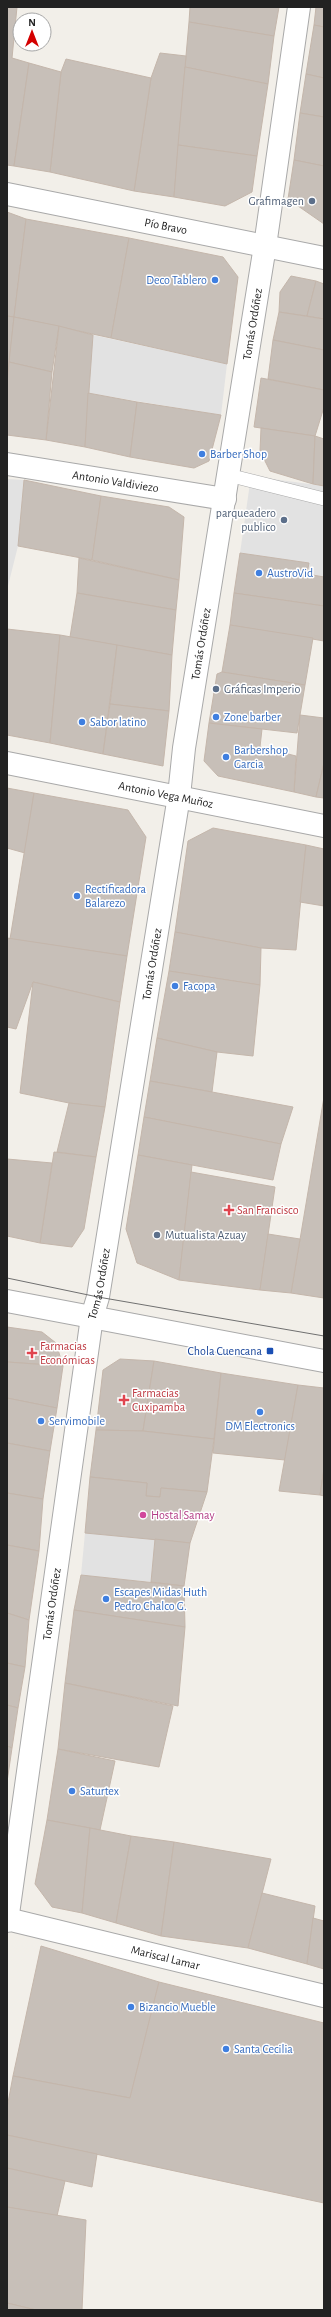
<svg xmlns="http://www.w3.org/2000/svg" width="331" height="2317" viewBox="0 0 331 2317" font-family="'Alegreya Sans',sans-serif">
  <rect width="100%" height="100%" fill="#f2efe9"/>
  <g fill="#e2e2e2">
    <polygon points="93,335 227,364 221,415 88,393"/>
    <polygon points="251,476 324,486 324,577 307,574 309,563 240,553"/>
    <polygon points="7,479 24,480 18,546 7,590"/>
    <polygon points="85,1533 155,1539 151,1582 81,1575"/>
  </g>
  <g fill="#c7bfb8" stroke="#c4b6ab">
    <polygon points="7,7 17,7 12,58 29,63 14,166 7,165"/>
    <polygon points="190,7 279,7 274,36 189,22"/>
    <polygon points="316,7 324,7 324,27 314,25"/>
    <polygon points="189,22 274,36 268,84 185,67"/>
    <polygon points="314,25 324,27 324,78 306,74"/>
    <polygon points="160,53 186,56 174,197 134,191 151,78"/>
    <polygon points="66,59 151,78 134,191 50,172 61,72"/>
    <polygon points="29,63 61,72 50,172 14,166"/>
    <polygon points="185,67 268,84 257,156 178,145"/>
    <polygon points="306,74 324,78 324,117 300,113"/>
    <polygon points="300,113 324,117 324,166 294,160"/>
    <polygon points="178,145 257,156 252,192 225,206 174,197"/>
    <polygon points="294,160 324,166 324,224 288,199"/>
    <polygon points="7,212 26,219 14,317 7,316"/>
    <polygon points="26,219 129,238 111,338 14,317"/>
    <polygon points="129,238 223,257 238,277 227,364 111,338"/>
    <polygon points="291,276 316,281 307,316 279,312 280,292"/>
    <polygon points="316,281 324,284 324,319 307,316"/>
    <polygon points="279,312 324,319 324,350 273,340"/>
    <polygon points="7,316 14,317 7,384"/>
    <polygon points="14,317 59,326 52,372 9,362"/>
    <polygon points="59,326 93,335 85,447 46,440"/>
    <polygon points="273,340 324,350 324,390 268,379"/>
    <polygon points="9,362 52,372 46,440 7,435 7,384"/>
    <polygon points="261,378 324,390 324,407 315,436 254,427"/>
    <polygon points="88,393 137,402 130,457 85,447"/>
    <polygon points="137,402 221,415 209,461 194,468 130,457"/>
    <polygon points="261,428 315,436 313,484 270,471 260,451"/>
    <polygon points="315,436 324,439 324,486 313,484"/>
    <polygon points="24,480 101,496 92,560 18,546"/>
    <polygon points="101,496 169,507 184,517 179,580 92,560"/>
    <polygon points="240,553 309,563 307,574 324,577 324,606 234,593"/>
    <polygon points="79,558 179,580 176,610 77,593"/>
    <polygon points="77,593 176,610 172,655 70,637"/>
    <polygon points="234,593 324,606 324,641 230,625"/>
    <polygon points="230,625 313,638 305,685 222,672"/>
    <polygon points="7,629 60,635 50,743 7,735"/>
    <polygon points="60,635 117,645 103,754 50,743"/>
    <polygon points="117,645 172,655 169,711 110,704"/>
    <polygon points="222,672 305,685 297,733 209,723 217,674"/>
    <polygon points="110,704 169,711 163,766 103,754"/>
    <polygon points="300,715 324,718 324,763 316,797 294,792"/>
    <polygon points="209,723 262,729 260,747 296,756 294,792 218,776 204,761"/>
    <polygon points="324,763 324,798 316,797"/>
    <polygon points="7,788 34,793 25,853 7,848"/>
    <polygon points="34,793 128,810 146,837 127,956 10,939"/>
    <polygon points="213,828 306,845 296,950 261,948 175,932 188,841"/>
    <polygon points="306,845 324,849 324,906 300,902"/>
    <polygon points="175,932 261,948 260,985 169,971"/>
    <polygon points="7,938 127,956 120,1002 33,982 16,1029 7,1027"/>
    <polygon points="169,971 260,985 253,1056 217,1052 157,1038"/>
    <polygon points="33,982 120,1002 105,1107 69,1103 20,1093"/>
    <polygon points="157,1038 217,1052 212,1092 150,1081"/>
    <polygon points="150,1081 212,1092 293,1107 281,1144 144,1117"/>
    <polygon points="324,1097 324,1298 291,1293"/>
    <polygon points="69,1103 105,1107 96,1157 57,1152"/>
    <polygon points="144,1117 281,1144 273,1180 138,1155"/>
    <polygon points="54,1152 96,1157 84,1229 72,1247 40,1243"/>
    <polygon points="138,1155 192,1165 179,1280 137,1263 126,1229"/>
    <polygon points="7,1159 52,1163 40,1243 7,1236"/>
    <polygon points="191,1172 275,1187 260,1290 179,1280"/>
    <polygon points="268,1234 300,1239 291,1293 260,1290"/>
    <polygon points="7,1327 42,1332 56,1343 63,1366 7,1362"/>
    <polygon points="120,1359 154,1361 143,1431 96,1430 103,1370"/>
    <polygon points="154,1361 221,1373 214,1439 143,1431"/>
    <polygon points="7,1362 63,1366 57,1408 7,1398"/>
    <polygon points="221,1373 298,1385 285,1460 213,1453"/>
    <polygon points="298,1385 324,1388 324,1469 320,1495 279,1491"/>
    <polygon points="7,1398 57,1408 50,1451 7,1443"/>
    <polygon points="96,1430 143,1431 214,1439 207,1492 161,1488 160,1497 146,1496 147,1483 90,1477"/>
    <polygon points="7,1443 50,1451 43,1499 7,1493"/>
    <polygon points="324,1469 324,1496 320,1495"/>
    <polygon points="90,1477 147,1483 146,1496 160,1497 161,1488 207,1492 190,1543 85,1533"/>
    <polygon points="7,1493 43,1499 39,1551 7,1545"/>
    <polygon points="155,1539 190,1543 184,1586 151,1582"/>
    <polygon points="7,1545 39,1551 29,1620 7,1613"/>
    <polygon points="81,1575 184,1586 185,1627 74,1610"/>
    <polygon points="74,1610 185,1627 178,1706 65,1683"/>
    <polygon points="7,1613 29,1620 25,1667 7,1663"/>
    <polygon points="7,1663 25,1667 18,1708 7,1705"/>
    <polygon points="65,1683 173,1706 159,1767 58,1749"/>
    <polygon points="7,1705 18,1708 12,1748 7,1746"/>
    <polygon points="7,1746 12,1748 7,1782"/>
    <polygon points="58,1749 115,1761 100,1830 47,1820"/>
    <polygon points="47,1820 90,1828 82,1913 52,1907 35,1884"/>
    <polygon points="90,1828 131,1836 116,1923 82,1913"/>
    <polygon points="131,1836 174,1842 161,1936 116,1923"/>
    <polygon points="174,1842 271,1859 248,1948 161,1936"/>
    <polygon points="262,1893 315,1906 307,1964 248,1948"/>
    <polygon points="313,1918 324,1921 324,1969 307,1964"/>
    <polygon points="41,1946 159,1982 130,2098 13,2076"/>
    <polygon points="159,1982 324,2023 324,2203 7,2135 7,2108 13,2076 130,2098"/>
    <polygon points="7,2135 97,2154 92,2187 7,2168"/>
    <polygon points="7,2168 65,2181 57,2216 7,2207"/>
    <polygon points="7,2207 86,2220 82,2310 36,2310 7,2303"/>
    <polygon points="7,2303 36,2310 7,2310"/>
  </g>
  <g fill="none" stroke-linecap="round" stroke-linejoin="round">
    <defs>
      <polyline id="lane" points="228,475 324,499"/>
      <g id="street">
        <path id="s1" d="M7 194 324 258"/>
        <path id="s2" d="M7 464 225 499"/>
        <path id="s3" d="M7 763 324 826"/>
        <polyline points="7,1301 324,1361"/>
        <path id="s4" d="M7 1919 324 1996"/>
        <path id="s5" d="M7 1921 92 1317 98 1297 179 796 184 748 265 246 299 7"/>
      </g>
    </defs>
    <use href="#lane" stroke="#a9a9a9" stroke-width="14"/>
    <use href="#street" stroke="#a9a9a9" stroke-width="24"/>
    <use href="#lane" stroke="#fff" stroke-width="13"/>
    <use href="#street" stroke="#fff" stroke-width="22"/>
    <polyline stroke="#707070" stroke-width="1" points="7,1278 98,1297 324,1336"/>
  </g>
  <g fill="#5c6f8a" stroke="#fff" stroke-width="1.5">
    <circle cx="312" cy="201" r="4"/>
    <circle cx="284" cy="520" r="4"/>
    <circle cx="216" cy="689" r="4"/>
    <circle cx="157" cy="1235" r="4"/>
  </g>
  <g fill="#3f7fe0" stroke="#fff" stroke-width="1.5">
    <circle cx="215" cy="280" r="4"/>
    <circle cx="202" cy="454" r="4"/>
    <circle cx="259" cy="573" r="4"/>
    <circle cx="216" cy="717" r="4"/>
    <circle cx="82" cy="722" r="4"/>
    <circle cx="226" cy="757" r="4"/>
    <circle cx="77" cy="896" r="4"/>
    <circle cx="175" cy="986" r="4"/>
    <circle cx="260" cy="1412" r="4"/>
    <circle cx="41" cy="1421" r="4"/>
    <circle cx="106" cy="1599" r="4"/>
    <circle cx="72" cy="1791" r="4"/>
    <circle cx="131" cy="2007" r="4"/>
    <circle cx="226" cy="2049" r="4"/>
  </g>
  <g fill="#e0444e" stroke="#fff" stroke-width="1.5">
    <path d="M227 1204h4v4h4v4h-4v4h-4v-4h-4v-4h4z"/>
    <path d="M30 1347h4v4h4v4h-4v4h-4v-4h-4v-4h4z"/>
    <path d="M122 1394h4v4h4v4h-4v4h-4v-4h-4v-4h4z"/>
  </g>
  <rect fill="#1a4fb4" stroke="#fff" stroke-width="1.5" x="266" y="1347" width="8" height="8" rx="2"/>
  <circle fill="#d1479c" stroke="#fff" stroke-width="1.5" cx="143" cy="1515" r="4"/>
  <g text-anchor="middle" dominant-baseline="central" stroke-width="3" stroke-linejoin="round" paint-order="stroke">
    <g font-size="12" fill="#4e5e75" stroke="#fff" text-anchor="end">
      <text x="304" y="201">Grafimagen</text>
      <text x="276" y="513">parqueadero<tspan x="276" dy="14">publico</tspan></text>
      <text x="224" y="689" text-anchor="start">Gráficas Imperio</text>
      <text x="165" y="1235" text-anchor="start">Mutualista Azuay</text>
    </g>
    <g font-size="12" fill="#222" stroke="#fff">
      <text stroke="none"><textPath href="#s1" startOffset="162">Pío Bravo</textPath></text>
      <text stroke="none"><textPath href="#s5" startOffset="1616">Tomás Ordóñez</textPath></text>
      <text stroke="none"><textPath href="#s2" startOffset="110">Antonio Valdiviezo</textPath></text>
      <text stroke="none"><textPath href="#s5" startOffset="1292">Tomás Ordóñez</textPath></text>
      <text stroke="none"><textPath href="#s3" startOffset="162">Antonio Vega Muñoz</textPath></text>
      <text stroke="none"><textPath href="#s5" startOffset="968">Tomás Ordóñez</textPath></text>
      <text stroke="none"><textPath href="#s5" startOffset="644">Tomás Ordóñez</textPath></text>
      <text stroke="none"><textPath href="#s5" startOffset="320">Tomás Ordóñez</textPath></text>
      <text stroke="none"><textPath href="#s4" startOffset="163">Mariscal Lamar</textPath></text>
    </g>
    <g font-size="12" fill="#366cbe" stroke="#fff" text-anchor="start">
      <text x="207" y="280" text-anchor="end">Deco Tablero</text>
      <text x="210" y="454">Barber Shop</text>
      <text x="267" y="573">AustroVid</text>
      <text x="224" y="717">Zone barber</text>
      <text x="90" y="722">Sabor latino</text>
      <text x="234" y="750">Barbershop<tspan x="234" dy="14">Garcia</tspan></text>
      <text x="85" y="889">Rectificadora<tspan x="85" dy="14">Balarezo</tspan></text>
      <text x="183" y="986">Facopa</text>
      <text x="49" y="1421">Servimobile</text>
      <text x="260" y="1426" text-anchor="middle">DM Electronics</text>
      <text x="114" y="1592">Escapes Midas Huth<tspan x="114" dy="14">Pedro Chalco G.</tspan></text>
      <text x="80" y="1791">Saturtex</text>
      <text x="139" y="2007">Bizancio Mueble</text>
      <text x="234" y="2049">Santa Cecilia</text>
    </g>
    <g font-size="12" fill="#be3a42" stroke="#fff" text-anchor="start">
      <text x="237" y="1210">San Francisco</text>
      <text x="40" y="1346">Farmacias<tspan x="40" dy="14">Económicas</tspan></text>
      <text x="132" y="1393">Farmacias<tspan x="132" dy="14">Cuxipamba</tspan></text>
    </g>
    <g font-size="12" fill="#164399" stroke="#fff" text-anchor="end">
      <text x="262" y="1351">Chola Cuencana</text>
    </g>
    <g font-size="12" fill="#b23c85" stroke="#fff" text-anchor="start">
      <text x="151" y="1515">Hostal Samay</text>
    </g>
  </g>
  <rect width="331" height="2317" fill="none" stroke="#222222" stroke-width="16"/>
  <g transform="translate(32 32)"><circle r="19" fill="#ffffff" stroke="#a7a7a7"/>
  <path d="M0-3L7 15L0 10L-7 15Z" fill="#d40000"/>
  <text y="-6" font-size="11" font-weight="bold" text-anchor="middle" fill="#222222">N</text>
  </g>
</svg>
